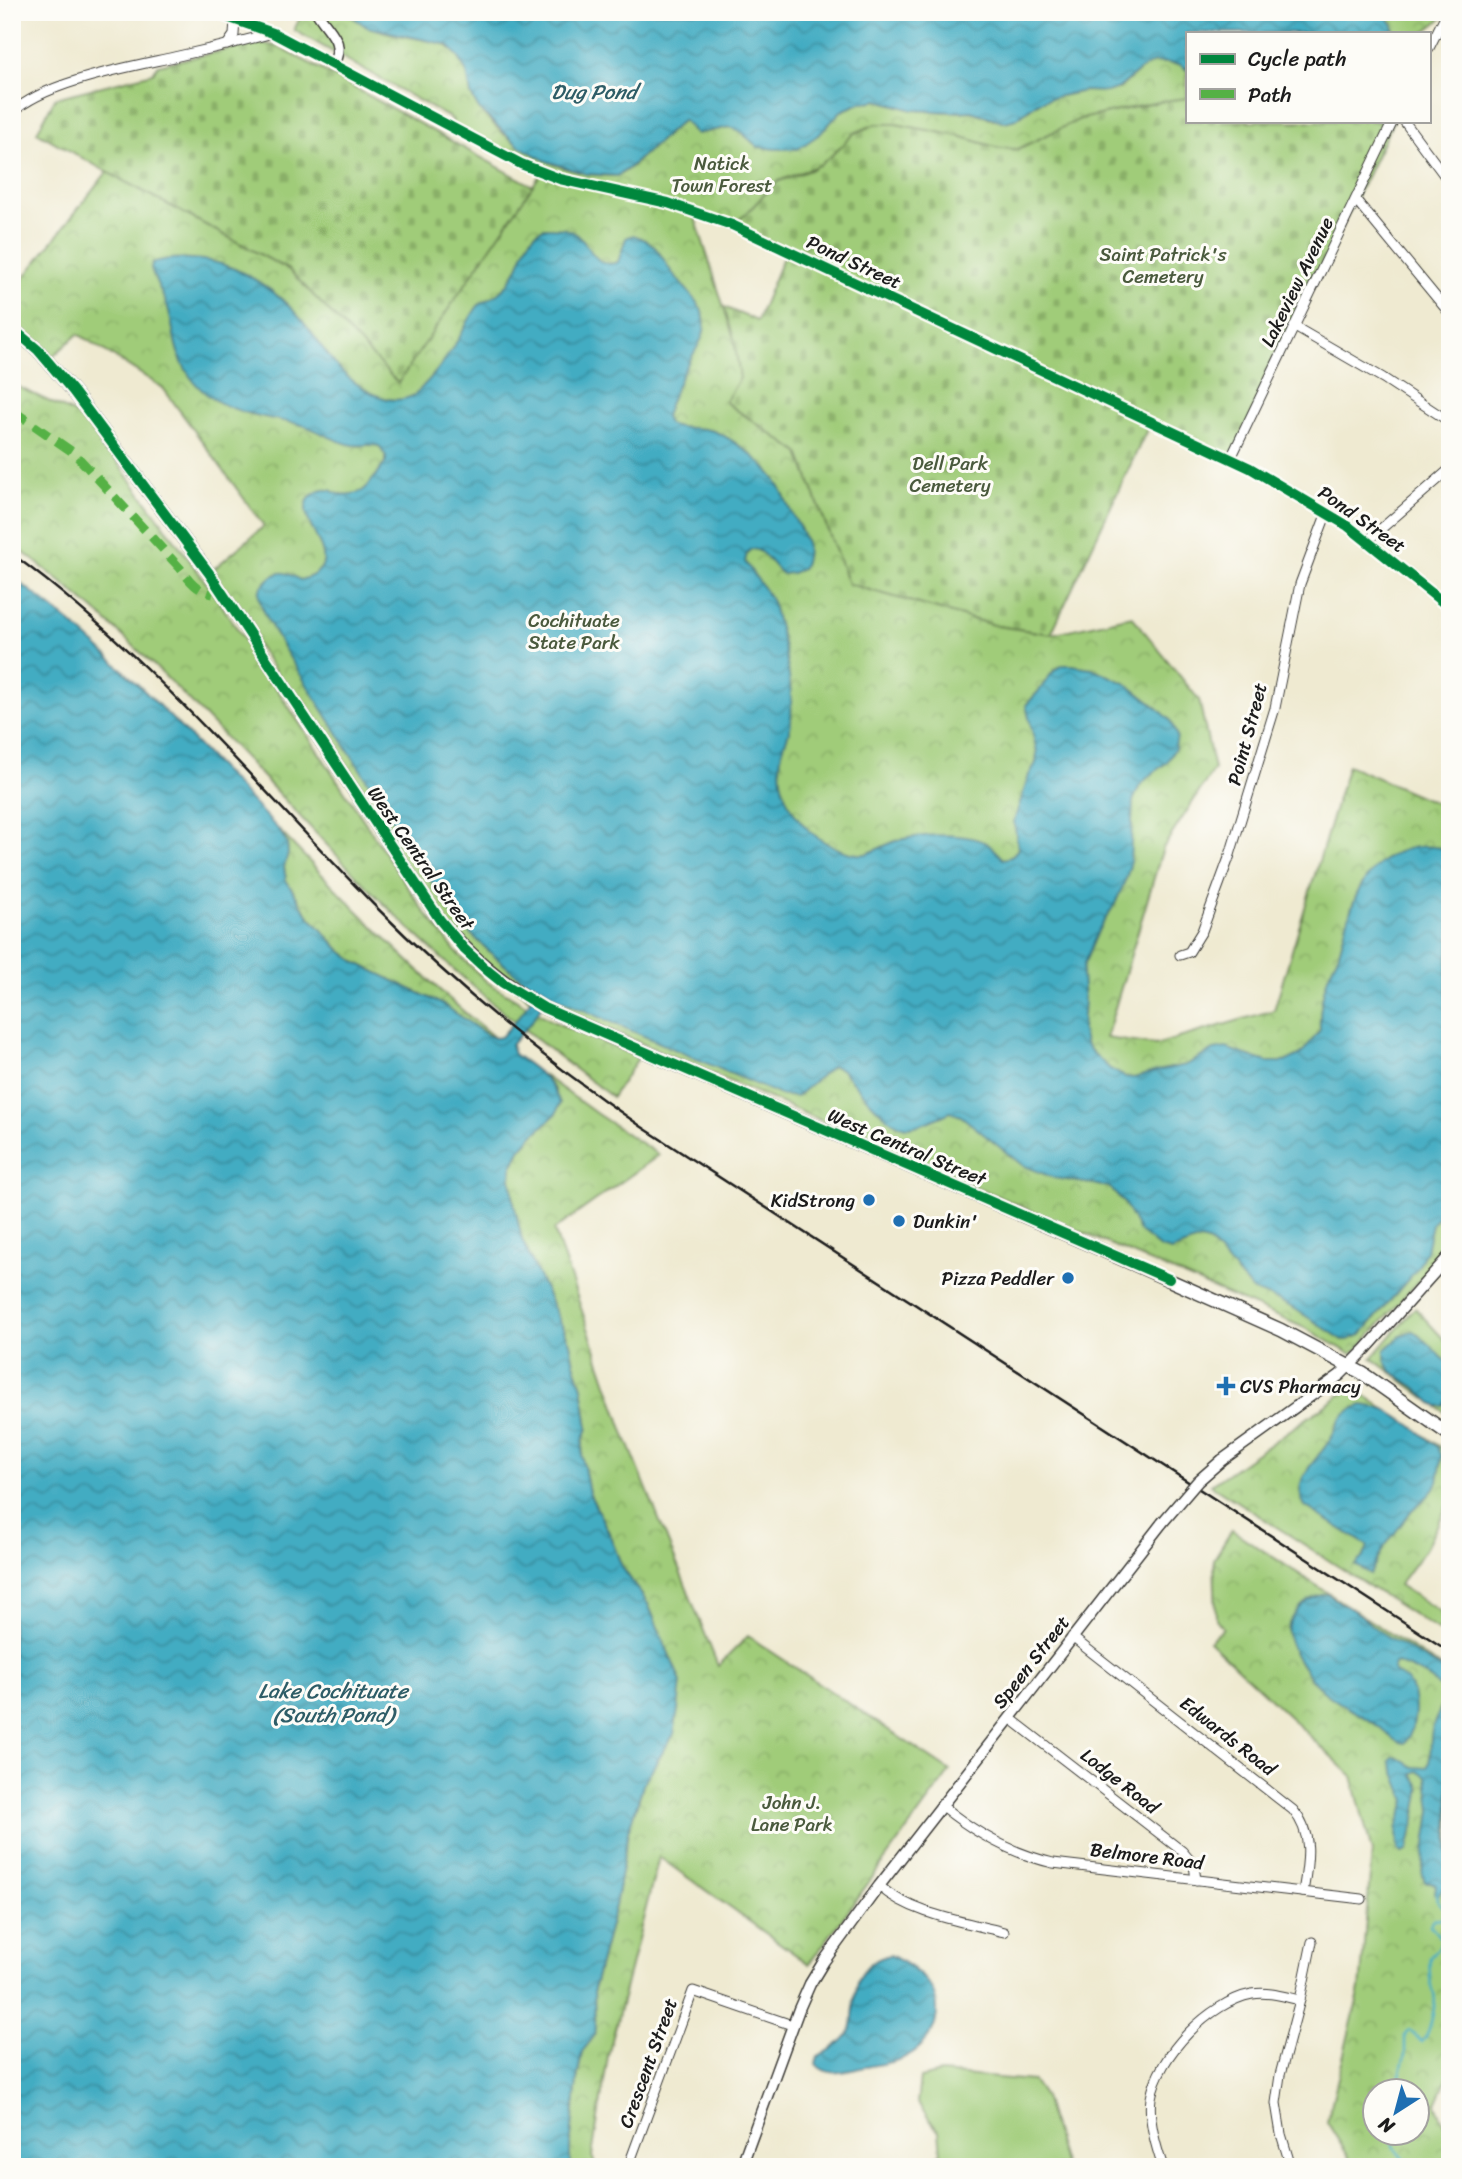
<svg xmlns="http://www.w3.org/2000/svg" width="1462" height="2179" viewBox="0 0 1462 2179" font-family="Sriracha,sans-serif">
  <defs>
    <pattern id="cemetery-stones" width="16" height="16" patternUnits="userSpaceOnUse" patternTransform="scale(1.75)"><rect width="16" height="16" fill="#a0cc79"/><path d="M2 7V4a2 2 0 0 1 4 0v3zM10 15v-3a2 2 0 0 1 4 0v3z" fill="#89af68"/></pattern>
    <pattern id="park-crowns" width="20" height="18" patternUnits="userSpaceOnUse" patternTransform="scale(1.75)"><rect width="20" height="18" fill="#a0cc79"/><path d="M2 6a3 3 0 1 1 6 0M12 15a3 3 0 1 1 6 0" fill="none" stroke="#89af68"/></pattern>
    <pattern id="water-waves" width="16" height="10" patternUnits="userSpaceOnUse" patternTransform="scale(1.75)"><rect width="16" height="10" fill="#43acc2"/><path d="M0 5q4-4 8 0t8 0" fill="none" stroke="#378b9d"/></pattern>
  </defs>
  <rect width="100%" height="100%" fill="#fdfcf7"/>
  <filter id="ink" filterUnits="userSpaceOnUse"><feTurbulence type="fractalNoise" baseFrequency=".0143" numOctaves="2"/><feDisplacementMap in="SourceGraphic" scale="14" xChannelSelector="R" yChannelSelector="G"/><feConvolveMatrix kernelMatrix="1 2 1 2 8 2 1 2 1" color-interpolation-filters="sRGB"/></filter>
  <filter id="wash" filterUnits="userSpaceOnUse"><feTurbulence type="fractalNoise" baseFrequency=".00686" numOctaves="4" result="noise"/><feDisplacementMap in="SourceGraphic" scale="28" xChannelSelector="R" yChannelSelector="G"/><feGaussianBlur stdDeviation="1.57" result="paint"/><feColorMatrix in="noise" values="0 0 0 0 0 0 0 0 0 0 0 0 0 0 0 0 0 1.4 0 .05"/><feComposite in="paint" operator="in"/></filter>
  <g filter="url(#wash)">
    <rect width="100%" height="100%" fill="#efead1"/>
    <polygon fill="#a0cc79" stroke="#5e744a" stroke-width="2" points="940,2073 1033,2081 1044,2097 1065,2167 925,2167 941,2153 939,2132 917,2103 920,2078"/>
    <g fill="url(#cemetery-stones)" stroke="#5e744a" stroke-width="2">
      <polygon points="258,43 276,46 313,65 533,186 398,384 289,270 107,172 37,132 55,98 153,73 158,65"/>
      <polygon points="1185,98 1187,98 1187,121 1393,121 1231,458 1151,421 1051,634 997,626 848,584 799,453 725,402 734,339 724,307 757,321 786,250 732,225 746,214 772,186 779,181 810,170 831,156 854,133 876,124 896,124 959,136 999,148 1080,119 1163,101"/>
    </g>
    <g fill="url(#park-crowns)" stroke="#5e744a" stroke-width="2" fill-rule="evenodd">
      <path d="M303 12H346C371 34 408 37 440 42 452 47 463 60 467 73 470 82 469 91 474 99 496 138 553 172 597 175 603 175 612 177 618 175 628 172 636 162 643 155 656 143 670 131 683 120L696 134 730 127 741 132 758 147 860 103 878 100 913 110 954 112 971 111 993 119H1016L1038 103 1051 98 1084 91 1119 89 1140 70 1154 62 1179 64 1187 70V98L1163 101 1080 119 1018 149 999 148 959 136 896 124H876L854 133 831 156 819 165 779 181 772 186 746 214 732 225 693 211 734 339 740 378 725 402 799 453 848 584 997 626 1051 634 1132 616 1199 700 1214 769 1163 848 1106 1038 1155 1045 1274 1010 1348 765 1450 809V1246L1357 1350 1351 1354 1307 1329 599 1025 533 1002 454 938 209 573 264 526 163 388 78 334 48 361 12 328V293L107 172 289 270 398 383 542 172 449 127 453 120 294 30Z"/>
      <polygon points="1384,12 1438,12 1444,17 1423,33 1394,33 1393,25"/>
      <path d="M12 384 84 418 100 438 213 592 421 907 457 953 487 982 554 1022 639 1057 612 1097C529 1036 451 971 378 898 259 777 150 645 12 544Z"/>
      <path d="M279 830C348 902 417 974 495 1038L487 1035 444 1005 357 963 340 950 308 915 286 880 284 867 288 854 287 844Z"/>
      <polygon points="542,1074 597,1114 659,1155 554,1230 625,1435 718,1666 748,1636 950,1771 809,1964 659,1857 608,2056 592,2156 596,2167 570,2167 570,2148 577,2080 582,2051 595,2035 594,1986 615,1906 628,1832 644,1782 674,1734 669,1656 648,1604 622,1567 609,1533 589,1493 582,1456 583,1441 588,1428 582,1387 574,1363 570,1343 522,1240 514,1204 511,1178 512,1166 520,1150 532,1136 556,1114 555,1090"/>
      <polygon points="1415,1308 1450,1346 1450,1416 1372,1358"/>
      <polygon points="1352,1387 1450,1453 1450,1500 1426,1548 1399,1585 1450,1618 1450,1638 1211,1485"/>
      <path d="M1232 1530 1450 1673V2072L1436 2104 1450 2139V2167H1355L1327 2122 1360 1989 1372 1852 1352 1776 1209 1641 1223 1628 1216 1619 1214 1559ZM1374 2092H1416V2134H1374Z"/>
    </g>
    <g fill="url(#water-waves)" stroke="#30646f" stroke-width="2">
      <polygon points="346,12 1384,12 1393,25 1394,33 1187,33 1187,70 1179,64 1154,62 1140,70 1119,88 1107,92 1084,91 1051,98 1037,103 1016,119 1005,122 971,111 954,112 913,110 878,100 860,103 841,111 821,133 798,149 775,149 758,147 741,132 730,127 696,134 683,120 629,168 617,176 586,174 546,161 519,146 479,109 471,95 467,73 459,58 448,45 367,27"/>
      <path d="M544 228C552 228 563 227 571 231 590 239 593 272 618 262L626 238 633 235C659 243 659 255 674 275 683 286 694 296 701 309 713 334 693 351 683 372 676 387 669 402 665 417L668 424C683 431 700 425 716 432 735 440 767 465 778 484 784 493 787 504 792 514 803 534 813 546 802 569L792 573 782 574C771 565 764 549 751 549L747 553 745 562C754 575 764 587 772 602 775 609 776 619 779 627 787 657 793 690 791 722 790 734 783 745 781 757 775 797 803 835 839 849 846 852 857 855 865 854 876 851 888 843 899 840 922 834 967 832 988 844 993 848 998 854 1003 859L1011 857 1018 849 1014 821 1029 775 1036 763 1037 752 1026 705 1037 693 1052 673 1062 665H1072L1092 668 1127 684 1159 709 1170 720 1177 736 1175 748 1167 762 1149 776 1139 787 1133 801 1130 865 1126 879 1115 904 1099 929 1084 964 1082 975 1084 999 1082 1031 1085 1043 1092 1052 1110 1069 1125 1077 1134 1078 1157 1071 1186 1065 1214 1050 1226 1048 1267 1062H1285L1301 1054 1320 1030C1319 1012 1322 994 1328 977 1331 968 1336 961 1339 952 1345 931 1349 910 1359 890 1379 854 1411 839 1450 850V946L1448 953 1446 1040 1450 1066V1188L1447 1204 1432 1224 1426 1251 1417 1269 1361 1335 1348 1340H1343L1295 1309 1278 1300 1253 1291 1210 1243 1200 1240 1171 1251 1160 1248 1139 1231 1124 1203 1109 1187 1054 1178 1022 1165 961 1116 951 1112C938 1117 922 1126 908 1127 886 1127 856 1084 841 1069L832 1066 796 1097 780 1095 549 995 532 1021 511 1045 514 1054C535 1069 550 1078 560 1103L556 1114 532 1136 520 1150 512 1166 511 1178 514 1203 522 1240 570 1343 574 1363 582 1387 588 1428 583 1441 582 1456 589 1493 609 1533 622 1567 648 1604 681 1682 678 1710 674 1734 644 1782 628 1832 615 1906 594 1986 595 2035 582 2052 577 2080 570 2148V2167H12V577C112 649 194 742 279 830L287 843 288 854 284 867 286 880 308 915 340 950 357 963 444 1005 487 1035 495 1038 501 1037 521 1014 536 991 535 988C503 966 476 941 450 911L278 639C273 629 257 603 259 592 260 586 266 582 270 578 282 569 288 573 300 580 350 567 304 531 306 507 307 496 319 488 330 490 333 491 336 494 340 494 345 495 357 494 362 491 368 488 380 469 386 462V457L379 446C370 444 362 446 353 445 333 442 317 428 298 424 248 413 200 411 179 355 173 340 173 323 168 308 163 294 155 282 151 268L152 263C166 258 180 258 194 259 231 261 266 283 292 309 323 341 329 371 372 393 383 399 394 402 407 398 415 396 419 391 424 385 438 371 448 356 459 338 465 328 470 316 478 306 482 302 486 301 491 298 500 293 508 285 513 276 524 260 524 236 544 228Z"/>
      <path d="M1413 1331C1422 1336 1441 1357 1450 1365V1396L1444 1406H1436C1428 1401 1422 1393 1415 1387 1400 1376 1383 1372 1385 1350 1395 1343 1399 1333 1413 1331Z"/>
      <path d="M1363 1405 1385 1409 1411 1425 1438 1447 1442 1457 1438 1482 1428 1496 1412 1510 1383 1549 1370 1574 1355 1565 1364 1556 1368 1546 1305 1506C1290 1480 1314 1464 1327 1444 1341 1424 1335 1414 1363 1405Z"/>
      <path d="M1327 1594 1362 1616 1372 1626 1387 1636 1450 1674 1448 1870C1446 1880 1446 1889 1437 1895L1435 1893 1436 1885 1431 1882H1425L1422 1872 1431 1811 1427 1777 1418 1771 1412 1773C1414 1778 1419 1782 1420 1788 1421 1794 1410 1844 1407 1851L1402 1853 1398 1850 1397 1829 1406 1801 1390 1760 1393 1757 1399 1758 1413 1767 1427 1768C1433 1757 1429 1742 1432 1730 1434 1720 1440 1713 1442 1704 1448 1680 1414 1671 1397 1663L1394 1664 1393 1670C1397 1674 1403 1677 1407 1681 1419 1696 1417 1730 1404 1743 1392 1742 1387 1732 1378 1726 1360 1714 1340 1705 1323 1691 1311 1681 1284 1644 1288 1627 1289 1624 1291 1621 1293 1617 1301 1604 1312 1596 1327 1594Z"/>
      <path d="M890 1955C919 1970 948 1992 933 2029 928 2043 912 2055 898 2060 886 2064 873 2065 861 2068 846 2071 827 2078 816 2064L818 2057C830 2050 844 2043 851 2029 853 2023 853 2015 854 2008 856 1979 860 1963 890 1955Z"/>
    </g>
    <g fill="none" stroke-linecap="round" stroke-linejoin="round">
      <g stroke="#43acc2" stroke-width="2.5">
        <path d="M1396 2092 1405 2055V2035L1409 2030 1422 2042C1429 2036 1437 2003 1434 1994 1434 1993 1432 1991 1432 1990 1430 1985 1429 1962 1430 1957L1439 1947 1442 1940 1430 1925 1434 1919 1441 1918 1445 1914V1909L1438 1902 1437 1893"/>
        <polyline points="1389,2134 1394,2148 1410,2167"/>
      </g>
    </g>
  </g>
  <g filter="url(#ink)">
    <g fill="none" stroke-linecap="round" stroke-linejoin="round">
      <defs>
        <g id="minor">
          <polyline points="227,45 234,35 235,19"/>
          <polyline points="1429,48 1447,12"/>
          <path d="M12 113C44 82 129 67 174 57 207 50 240 42 273 33"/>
          <polyline points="1404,121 1450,183"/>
          <polyline points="1356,200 1450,314"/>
          <polyline points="1295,327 1383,378 1450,422"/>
          <polyline points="1231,458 1393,121"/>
          <polyline points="1367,541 1450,469"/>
          <polyline points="1180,955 1189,952 1202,931 1230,855 1275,708 1300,584 1327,512"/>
          <path d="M1072 1637 1293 1810C1314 1835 1308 1862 1303 1892"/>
          <polyline points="1010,1718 1182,1851 1194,1865 1196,1880"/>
          <path d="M942 1806C975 1833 1010 1853 1053 1863L1362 1899"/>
          <path d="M879 1886C913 1915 962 1921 1004 1932"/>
          <polyline points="628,2167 693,1991 792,2025"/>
          <path d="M1163 2167C1156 2147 1148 2119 1151 2098 1158 2055 1210 2002 1252 1994 1269 1991 1285 1997 1300 2000"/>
          <polyline points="1291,2167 1281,2134 1276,2103 1280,2075 1300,2000 1312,1942"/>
        </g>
        <g id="tertiary">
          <polyline points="213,12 273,33 521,164 560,179 668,203 732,225 1250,468 1348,526 1450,608"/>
          <path d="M317 12C329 33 346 40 333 65"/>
          <polyline points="1222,1460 1340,1375 1366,1349 1450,1255"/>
          <polyline points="741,2167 799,2009 810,1984 824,1961 879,1886 1162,1523"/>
        </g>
        <path id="secondary" d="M12 328 38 350 73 391 209 573 440 920C471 958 502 983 544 1008L1095 1247 1281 1330 1362 1373 1450 1435"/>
      </defs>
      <use href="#minor" stroke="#3c3b37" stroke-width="11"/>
      <use href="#tertiary" stroke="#3c3b37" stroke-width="13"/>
      <use href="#secondary" stroke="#3c3b37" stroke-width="15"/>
      <use href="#minor" stroke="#fff" stroke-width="9"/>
      <use href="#tertiary" stroke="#fff" stroke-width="10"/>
      <use href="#secondary" stroke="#fff" stroke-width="12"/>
      <path stroke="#1c1c1c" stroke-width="2.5" d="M12 554C148 653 256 785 373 904 456 987 545 1061 642 1127L1450 1652"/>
      <defs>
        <polyline id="tertiary-bridge" points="1162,1523 1198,1481 1222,1460"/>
      </defs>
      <use href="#tertiary-bridge" stroke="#3c3b37" stroke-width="13" stroke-linecap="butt"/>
      <use href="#tertiary-bridge" stroke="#fff" stroke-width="10"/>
      <path stroke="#55b145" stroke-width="9" stroke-dasharray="18 9" stroke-linecap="butt" d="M12 410 74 453 180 568C190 581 197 591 213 594"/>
      <defs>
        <g id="cycleway">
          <polyline points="213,12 273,33 521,164 560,179 668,203 732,225 1250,468 1348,526 1450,608"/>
          <polyline points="12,328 38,350 73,391 209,573 440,920 464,949 488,971 503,983 544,1008 1169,1279"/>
        </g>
      </defs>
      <use href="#cycleway" stroke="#fdfcf7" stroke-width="15"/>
      <use href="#cycleway" stroke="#00873e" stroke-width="10"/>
    </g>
  </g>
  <g fill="#1f6fb2" stroke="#fdfcf7" stroke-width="2.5">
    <circle cx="869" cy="1200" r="7"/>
    <circle cx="899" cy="1221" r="7"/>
    <circle cx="1068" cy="1278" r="7"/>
    <path d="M1222.5 1375.5h7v7h7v7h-7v7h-7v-7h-7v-7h7z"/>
  </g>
  <g text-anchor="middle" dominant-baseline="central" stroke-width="6" stroke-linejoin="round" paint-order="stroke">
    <g font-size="19" fill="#4a5a3d" stroke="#fdfcf7">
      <text x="722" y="163">Natick<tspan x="722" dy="22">Town Forest</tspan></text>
      <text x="1163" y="254">Saint Patrick's<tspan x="1163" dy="22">Cemetery</tspan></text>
      <text x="950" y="463">Dell Park<tspan x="950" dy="22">Cemetery</tspan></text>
      <text x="574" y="620">Cochituate<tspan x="574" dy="22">State Park</tspan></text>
      <text x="792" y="1802">John J.<tspan x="792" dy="22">Lane Park</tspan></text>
    </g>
    <g font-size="19" fill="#1c1c1c" stroke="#fdfcf7">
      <text transform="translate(854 262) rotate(25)">Pond Street</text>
      <text transform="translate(1297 282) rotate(-64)">Lakeview Avenue</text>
      <text transform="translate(1362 519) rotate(35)">Pond Street</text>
      <text transform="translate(1247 734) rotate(-75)">Point Street</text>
      <text transform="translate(421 858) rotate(55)">West Central Street</text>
      <text transform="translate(907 1147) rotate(23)">West Central Street</text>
      <text transform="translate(1031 1662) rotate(-52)">Speen Street</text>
      <text transform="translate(1228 1736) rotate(38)">Edwards Road</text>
      <text transform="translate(1120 1781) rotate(38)">Lodge Road</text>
      <text transform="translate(1147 1856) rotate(7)">Belmore Road</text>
      <text transform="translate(648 2063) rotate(-70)">Crescent Street</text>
    </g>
    <g font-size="19" fill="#1c1c1c" stroke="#fdfcf7" text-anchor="end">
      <text x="855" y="1200">KidStrong</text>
      <text x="913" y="1221" text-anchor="start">Dunkin'</text>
      <text x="1054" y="1278">Pizza Peddler</text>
      <text x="1240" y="1386" text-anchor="start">CVS Pharmacy</text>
    </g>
    <g font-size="21" font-style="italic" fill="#2e5d67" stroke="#fdfcf7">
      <text x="594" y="92">Dug Pond</text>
      <text x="333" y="1691">Lake Cochituate<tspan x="333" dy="24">(South Pond)</tspan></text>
    </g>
  </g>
  <rect width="1462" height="2179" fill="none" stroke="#fdfcf7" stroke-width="42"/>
  <rect x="1186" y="32" width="245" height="91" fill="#fdfcf7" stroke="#a3a29f" stroke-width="2"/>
  <rect x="1200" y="54" width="35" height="10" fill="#00873e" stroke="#a3a29f" stroke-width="2"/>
  <text x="1248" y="66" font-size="21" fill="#1c1c1c">Cycle path</text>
  <rect x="1200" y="89" width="35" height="10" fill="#55b145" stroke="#a3a29f" stroke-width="2"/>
  <text x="1248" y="102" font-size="21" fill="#1c1c1c">Path</text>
  <g transform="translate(1396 2112) rotate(216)"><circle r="33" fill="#fdfcf7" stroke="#a3a29f" stroke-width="2"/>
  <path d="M0-5L12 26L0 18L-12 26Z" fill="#1f6fb2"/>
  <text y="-10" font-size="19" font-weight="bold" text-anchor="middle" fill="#1c1c1c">N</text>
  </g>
</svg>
